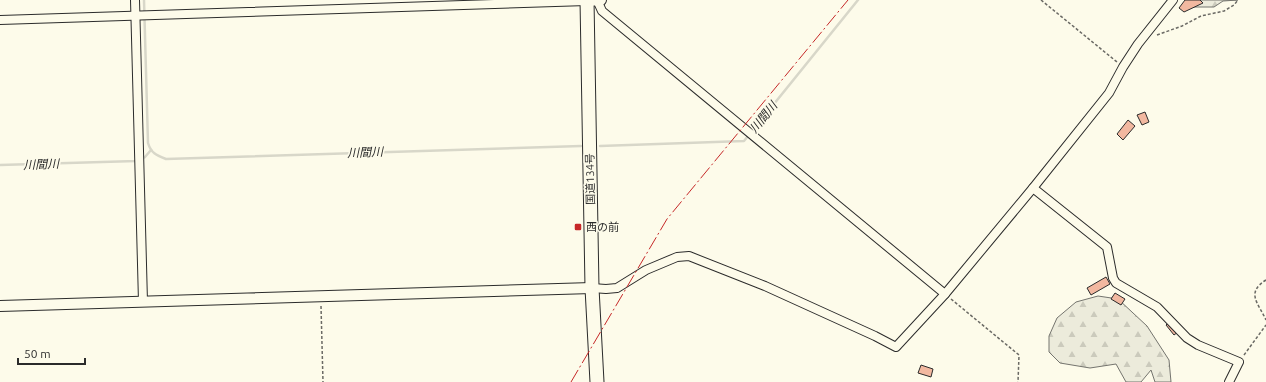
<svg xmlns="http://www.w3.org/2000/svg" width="1266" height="382" viewBox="0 0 1266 382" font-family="Ubuntu,'Noto Sans JP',sans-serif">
  <defs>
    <pattern id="forest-firs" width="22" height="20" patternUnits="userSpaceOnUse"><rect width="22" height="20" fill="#ecebdb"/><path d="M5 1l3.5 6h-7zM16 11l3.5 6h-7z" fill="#cbcabc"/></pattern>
  </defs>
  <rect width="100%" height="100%" fill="#fdfbea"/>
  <g fill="url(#forest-firs)" stroke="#74746e">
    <polygon points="1201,0 1238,0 1223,1 1214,7 1192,7"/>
    <polygon points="1098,296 1118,299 1147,326 1169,360 1171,382 1155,382 1151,370 1141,382 1126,382 1116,364 1090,368 1060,363 1049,352 1049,336 1057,318 1076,302"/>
  </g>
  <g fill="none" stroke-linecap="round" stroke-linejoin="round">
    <g stroke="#d8d7c9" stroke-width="2.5">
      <path d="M144 0 148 143C151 153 156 155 166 159L581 146"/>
      <polyline points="600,146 744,141 858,0"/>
      <polyline points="0,165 136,161 145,157 151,150"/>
    </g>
  </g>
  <g fill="#f2b8a0" stroke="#2b2b2b">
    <polygon points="1185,0 1200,0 1203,3 1184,12 1179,8"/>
    <polygon points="1145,112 1149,122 1142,125 1137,115"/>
    <polygon points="1128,120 1135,126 1123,140 1117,134"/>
    <polygon points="1106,277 1110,284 1091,295 1087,288"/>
    <polygon points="1115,293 1125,299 1121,305 1111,299"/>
    <polygon points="1169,322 1178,332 1174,335 1166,325"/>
    <polygon points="921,365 933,369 931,377 918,373"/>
  </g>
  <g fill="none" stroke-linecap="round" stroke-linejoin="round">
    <defs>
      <g id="minor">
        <polyline points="135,0 143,302"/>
        <polyline points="597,0 602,11 945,294"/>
        <polyline points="0,20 587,1"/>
        <polyline points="1033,188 1107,247 1113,278 1116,283 1157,307 1187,338 1198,345 1239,362 1229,382"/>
        <polyline points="592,288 606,289 617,288 646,270 677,257 689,256 765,286 875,336 896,347 945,294 1033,188 1109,93 1123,67 1138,44 1173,0"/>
      </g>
      <g id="tertiary">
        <polyline points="587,1 601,0"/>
        <polyline points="0,306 592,288"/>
      </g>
      <polyline id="trunk" points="587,0 592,288 597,382"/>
    </defs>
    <use href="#minor" stroke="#2b2b2b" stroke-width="10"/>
    <use href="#tertiary" stroke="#2b2b2b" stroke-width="12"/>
    <use href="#trunk" stroke="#2b2b2b" stroke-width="15"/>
    <g stroke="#6a6964" stroke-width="1.5" stroke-dasharray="3 2" stroke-linecap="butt">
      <polyline points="1041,0 1117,62"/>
      <polyline points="1157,35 1182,26 1201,16 1224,11 1234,5 1238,0"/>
      <path d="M1266 280C1245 293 1259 304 1266 320"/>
      <polyline points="951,299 1019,355 1018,382"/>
      <polyline points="321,306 323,382"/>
      <polyline points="1244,355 1266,325"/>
    </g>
    <use href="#minor" stroke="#fdfbea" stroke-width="8"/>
    <use href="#tertiary" stroke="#fdfbea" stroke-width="10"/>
    <use href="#trunk" stroke="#fdfbea" stroke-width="13"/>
    <polyline stroke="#c62828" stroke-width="1" stroke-dasharray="14 3 2 3" stroke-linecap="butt" points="571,382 667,219 848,0"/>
  </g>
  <rect fill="#c62828" stroke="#fdfbea" stroke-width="1.5" x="574" y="223" width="8" height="8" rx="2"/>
  <g text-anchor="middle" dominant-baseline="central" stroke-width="3" stroke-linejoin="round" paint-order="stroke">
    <g font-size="11" fill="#2b2b2b" stroke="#fdfbea">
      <text transform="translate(590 179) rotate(-91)">国道134号</text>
    </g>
    <g font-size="11" fill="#2b2b2b" stroke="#fdfbea" text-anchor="start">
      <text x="586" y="227">西の前</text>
    </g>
    <g font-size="12" font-style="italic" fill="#2b2b2b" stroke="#fdfbea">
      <text transform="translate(763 117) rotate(-51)">川間川</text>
      <text transform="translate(365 152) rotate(-2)">川間川</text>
      <text transform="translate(41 164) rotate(-2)">川間川</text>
    </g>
  </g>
  <path d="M18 358v6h67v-6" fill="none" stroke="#2b2b2b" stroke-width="2"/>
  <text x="24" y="358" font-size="12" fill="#2b2b2b" stroke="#fdfbea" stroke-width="3" paint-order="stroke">50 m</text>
</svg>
